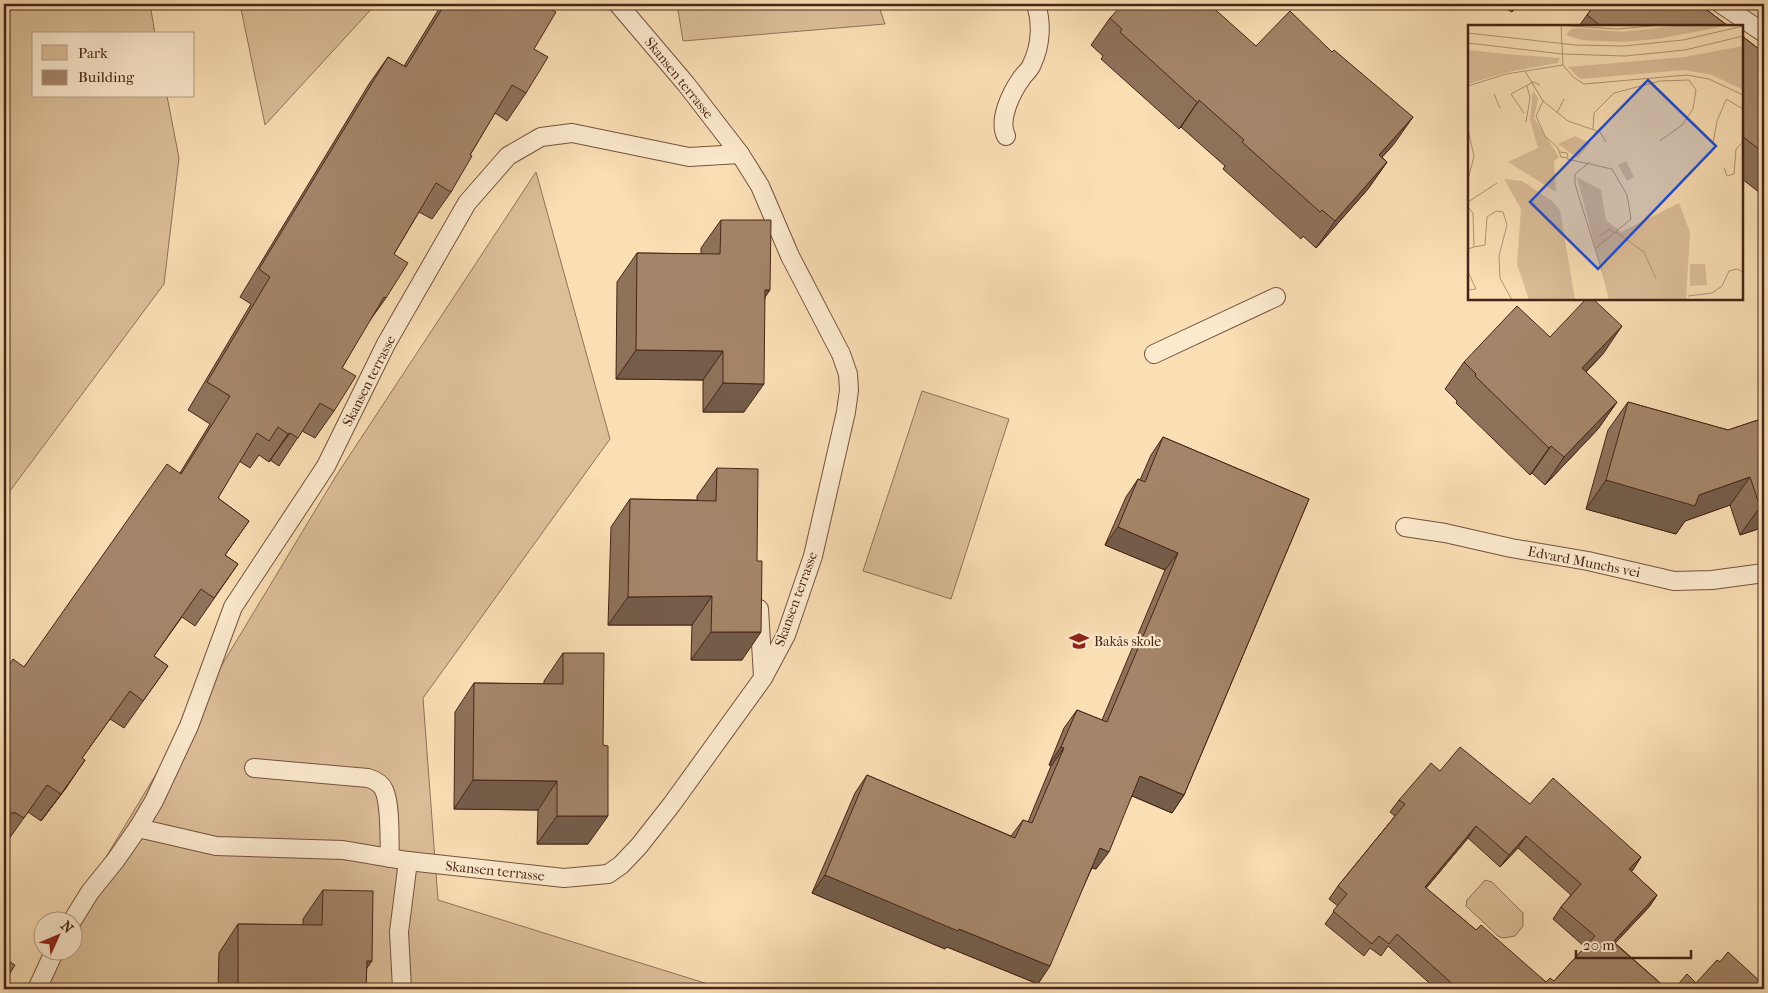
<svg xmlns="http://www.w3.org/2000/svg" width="1768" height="993" viewBox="0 0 1768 993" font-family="'IM FELL French Canon',serif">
  <rect width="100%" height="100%" fill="#fadeb4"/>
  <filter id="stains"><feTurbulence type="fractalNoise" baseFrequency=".004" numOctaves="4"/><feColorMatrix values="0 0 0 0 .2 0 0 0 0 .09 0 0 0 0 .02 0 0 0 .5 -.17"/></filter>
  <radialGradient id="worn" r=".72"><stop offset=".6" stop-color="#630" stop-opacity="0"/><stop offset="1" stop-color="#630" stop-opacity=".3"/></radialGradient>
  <g fill="#dcbe99" stroke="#927158">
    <polygon points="4,4 150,4 155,34 34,34 34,96 167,96 179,158 164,284 4,499"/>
    <polygon points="240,4 376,4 265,125"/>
    <polygon points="677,4 878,4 885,24 683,41"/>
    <polygon points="536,172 610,439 423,698 438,900 724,989 26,989 50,951 72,950 72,920 68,920 336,476"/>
    <polygon points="922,391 1009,419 951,599 863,571"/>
    <polygon points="1485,880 1492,882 1523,913 1523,926 1515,936 1503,938 1498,936 1466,906 1467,900"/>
  </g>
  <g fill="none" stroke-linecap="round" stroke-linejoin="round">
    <defs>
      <g id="service">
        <polyline points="1721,4 1764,33"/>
        <path d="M1006 136C998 120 1011 93 1021 79 1024 74 1030 70 1032 64 1041 45 1042 23 1036 4"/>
        <polyline points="1154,354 1276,297"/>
        <polyline points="1405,527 1445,533 1511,548 1588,561 1674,581 1712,580 1764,573"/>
        <polyline points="759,609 763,677"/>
        <path d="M254 768 368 778C375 780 381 783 384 790 391 805 389 840 390 858"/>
        <polyline points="138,828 216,846 343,850 408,861 564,878 608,874 621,865 639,846 672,804 763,678 786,635 813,556 846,412 849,390 848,374 841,354 790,256 760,186 740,154 686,84 618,4"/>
        <polyline points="72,921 90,892 115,861 138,828 154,801 189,726 233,607 326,466 386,344 467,203 508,156 541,137 572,133 689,157 740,154"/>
        <polyline points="37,989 55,950"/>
        <polyline points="402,989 399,932 408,861"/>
      </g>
    </defs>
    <use href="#service" stroke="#74523e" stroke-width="20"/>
    <use href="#service" stroke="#fceace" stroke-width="18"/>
  </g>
  <g fill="#8e725a" stroke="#482417" fill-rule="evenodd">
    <polygon points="442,4 541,4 526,93 507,121 495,113 470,155 451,192 432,219 419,212 394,254 386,298 366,326 342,368 334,411 315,438 302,431 279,466 270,460 269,462 259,455 250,468 239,461 218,498 249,521 225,555 238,564 195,626 182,617 154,656 168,666 124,728 110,719 82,758 66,788 41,821 28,812 4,846 4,672 24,667 180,473 210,424 188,410 251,304 240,297 369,84 388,57 404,66"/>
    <polygon points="1489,4 1518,4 1512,12 1497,4 1495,7"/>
    <polygon points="1595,4 1703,7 1728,26 1579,26"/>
    <polygon points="1110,18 1256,46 1394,144 1382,157 1387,162 1368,189 1316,248 1303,236 1301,239 1223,169 1225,166 1181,127 1179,129 1101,59 1103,56 1091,45"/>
    <polygon points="1742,36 1764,53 1764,196 1742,179"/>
    <polygon points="721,220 765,298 744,412 703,412 703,380 616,379 617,282 637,253 701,254 701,248"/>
    <polygon points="1603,354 1586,372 1617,402 1598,429 1545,485 1532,473 1530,475 1456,403 1457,401 1445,389 1464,362"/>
    <polygon points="1628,402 1728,430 1764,418 1764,527 1740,535 1730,505 1685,521 1676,534 1586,509 1608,430"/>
    <polygon points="1163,437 1309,499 1184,795 1172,813 1132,796 1096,869 1092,868 1038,984 947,947 945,949 812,893 855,793 867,775 1011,836 1023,820 1028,822 1051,766 1049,765 1064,728 1077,710 1102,720 1165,570 1105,545 1126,497 1138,479 1140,480 1151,455"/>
    <polygon points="717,468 742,660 691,660 692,625 608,625 611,527 630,499 697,500 697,496"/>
    <polygon points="563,653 588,844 537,844 538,810 454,809 455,712 474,683 544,684 544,681"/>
    <path d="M1440 771 1530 804 1641 857 1631 871 1657 895 1649 907 1615 943 1667 989H1436L1388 946 1381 956 1370 948 1364 956 1325 924 1338 906 1329 899 1338 886 1395 816 1390 812 1399 800ZM1468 838 1500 867 1518 848 1571 895 1561 907 1553 919 1585 947 1554 981 1546 982 1476 930 1426 888Z"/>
    <polygon points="323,890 366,969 366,989 218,989 219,953 238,924 303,925 303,919"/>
  </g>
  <g fill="#745d4a" stroke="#482417">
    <polygon points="1199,100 1181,127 1179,129"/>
    <polygon points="1413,117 1394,144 1360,182 1379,155"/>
    <polygon points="1387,162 1368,189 1316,248 1335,221"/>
    <polygon points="765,290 770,290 750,319"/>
    <polygon points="1622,326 1603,354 1563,395 1582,368"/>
    <polygon points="636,350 723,351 703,380 616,379"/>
    <polygon points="723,383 764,384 744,412 703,412"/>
    <polygon points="1617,402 1598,429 1545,485 1564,457"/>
    <polygon points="290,433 270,460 269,462 288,434"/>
    <polygon points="1551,446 1532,473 1530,475 1549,448"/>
    <polygon points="1750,477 1730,505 1685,521 1676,534 1586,509 1606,480 1699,495"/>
    <polygon points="1764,505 1764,527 1740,535 1760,507"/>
    <polygon points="1118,527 1178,553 1165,570 1105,545"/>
    <polygon points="712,596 692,625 608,625 628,597"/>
    <polygon points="711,632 761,632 742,660 691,660"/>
    <polygon points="1061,747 1064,748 1051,766 1049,765"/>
    <polygon points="85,760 66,788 41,821 61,794"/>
    <polygon points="1140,776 1184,795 1172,813 1128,794"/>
    <polygon points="473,780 557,781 538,810 454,809"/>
    <polygon points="557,816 608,816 588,844 537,844"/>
    <polygon points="1476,826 1468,838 1417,899 1425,887"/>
    <polygon points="1526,836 1518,848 1500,867 1509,855"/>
    <polygon points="1100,848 1109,852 1096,869 1087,866"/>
    <polygon points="1641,857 1633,870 1621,882 1629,869"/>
    <polygon points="825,875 959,929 1050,966 1038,984 947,947 945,949 812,893"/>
    <polygon points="1657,895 1649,907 1605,954 1613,942"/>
    <polygon points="367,961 372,961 352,989"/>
  </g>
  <g fill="#a58569" stroke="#482417" fill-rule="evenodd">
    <polygon points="445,4 541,4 556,12 534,49 548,57 526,93 512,85 470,155 472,156 451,192 436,183 394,254 408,263 386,298 384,297 342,368 356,376 334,411 320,403 298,438 290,433 288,434 278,427 269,441 257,433 218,498 249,521 225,555 238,564 214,598 201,589 154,656 168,666 143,701 130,691 82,758 85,760 61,794 47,785 24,818 14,812 13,814 4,807 4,672 13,659 24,667 167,464 181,474 230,396 207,382 270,277 259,269 388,57 406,67"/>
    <polygon points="1123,4 1209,4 1256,46 1290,11 1332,52 1334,50 1413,117 1379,155 1387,162 1335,221 1322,210 1320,212 1242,142 1244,140 1199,100 1198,103 1120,32 1122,29 1110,18"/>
    <polygon points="1595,4 1702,4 1703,7 1728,26 1601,26 1587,15"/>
    <polygon points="1742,36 1764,53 1764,153 1742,136"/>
    <polygon points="721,220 771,220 770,290 765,290 764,384 723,383 723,351 636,350 637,253 720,254"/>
    <polygon points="1586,299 1593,299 1622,326 1582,368 1617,402 1564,457 1551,446 1549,448 1475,376 1476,374 1464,362 1517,306 1550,337"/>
    <polygon points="1628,402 1728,430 1764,418 1764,505 1760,507 1750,477 1699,495 1695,506 1606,480"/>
    <polygon points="1163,437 1309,499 1184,795 1140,776 1109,852 1100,848 1050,966 959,929 958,931 825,875 867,775 1015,838 1023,820 1032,823 1064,748 1061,747 1077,710 1107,722 1178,553 1118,527 1138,479 1145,482"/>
    <polygon points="717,468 758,469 757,561 762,561 761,632 711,632 712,596 628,597 630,499 716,501"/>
    <polygon points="563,653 604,653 603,745 608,746 608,816 557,816 557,781 473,780 474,683 563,684"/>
    <path d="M1460 747 1530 804 1553 778 1641 857 1629 869 1657 895 1613 942 1667 989H1458L1397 934 1389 944 1379 936 1372 944 1333 911 1347 894 1338 886 1405 804 1399 800 1431 763 1440 771ZM1476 826 1509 855 1526 836 1581 884 1561 907 1595 936 1554 981 1550 978 1546 982 1481 925 1476 930 1425 887Z"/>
    <polygon points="323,890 373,891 372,961 367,961 366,989 238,989 238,924 322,925"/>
    <polygon points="1728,952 1764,985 1764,989 1674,989 1687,974 1696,983 1717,960 1720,962"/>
    <polygon points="4,958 15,965 4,983"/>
  </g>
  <defs>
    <symbol id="school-bare" viewBox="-9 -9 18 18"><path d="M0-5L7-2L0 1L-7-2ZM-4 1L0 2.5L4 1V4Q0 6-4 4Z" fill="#8f2418" stroke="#fceace" stroke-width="2.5" paint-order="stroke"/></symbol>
  </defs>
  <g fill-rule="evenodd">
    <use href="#school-bare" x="1065" y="627" width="28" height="28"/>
  </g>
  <g text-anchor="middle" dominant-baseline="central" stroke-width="4.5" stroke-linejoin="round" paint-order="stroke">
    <g font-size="14" fill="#482417" stroke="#fceace">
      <text transform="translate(679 78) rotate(51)">Skansen terrasse</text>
      <text transform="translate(369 381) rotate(-63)">Skansen terrasse</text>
      <text transform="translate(1584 562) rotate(11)">Edvard Munchs vei</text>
      <text transform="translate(796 599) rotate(-70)">Skansen terrasse</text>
      <text transform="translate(495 871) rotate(6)">Skansen terrasse</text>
    </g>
    <g font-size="14" fill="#482417" stroke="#fceace" text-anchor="start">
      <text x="1094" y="641">Bakås skole</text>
    </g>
  </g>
  <g transform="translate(1468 25)">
    <rect width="275" height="275" fill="#fadeb4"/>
    <path d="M215 0H263L189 14 155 17 114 15 98 10 103 4 111 3 155 7ZM275 21V65L244 50 216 45 112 54 100 42 217 32ZM0 25 38 29 92 33 90 38 40 47 0 59ZM65 65 70 74 66 93 91 132 86 136 88 167 40 137 70 123 62 95ZM107 111 122 118 110 133 90 119ZM158 136 166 152 159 156 150 140ZM109 152 133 165 138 195 153 207 211 178 222 207 218 275H141ZM36 154 54 156 84 176 92 185 107 275H61L49 239 53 184ZM222 239H237L239 260 222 261Z" fill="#dcbe99"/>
    <path fill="none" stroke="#b39475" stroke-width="1" d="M88 0 149 4 194 0M93 0 95 40 105 52 116 59 219 50 241 54 275 70M0 8 107 20 156 21 215 15 275 1M0 18 94 29 157 31 217 25 275 11M57 46 75 76 68 91 77 111 90 123 93 132 100 133 99 128 92 127M0 61 38 49 95 40M26 69 32 83M258 74 275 84M75 76 100 96 132 107 138 117M56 88 43 69 65 57 72 60M89 88 96 74M58 97 62 73 59 61M125 104 126 88 146 68 192 56 221 55 228 65 225 84 214 100 192 116M0 105 6 131 0 155M245 118 249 96 258 75M99 134 144 144 159 170 163 194 128 223M122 137 107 149V159L134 246M256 143 259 151 266 149 268 124 275 117M0 177 29 158M0 182 5 188 6 222 0 224M148 207 176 227 188 254M132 211 141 204 147 208M6 222 17 220 19 192 28 186 35 187 39 200 31 231 32 253 44 275M0 247 8 264 0 265M220 271 244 268 254 261 261 246 269 244 275 247"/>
    <path fill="#1d4ed8" fill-opacity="0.15" stroke="#1d4ed8" stroke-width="2.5" d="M180 55 248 121 130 244 62 177Z"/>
    <rect width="275" height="275" fill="none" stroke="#482417" stroke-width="2.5"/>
  </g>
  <rect width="1768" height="993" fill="none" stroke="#fadeb4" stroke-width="20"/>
  <rect x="5" y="5" width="1758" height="983" fill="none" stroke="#482417" stroke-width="2.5"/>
  <rect x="10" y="10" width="1748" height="973" fill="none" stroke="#482417"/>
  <rect x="32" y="32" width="162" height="65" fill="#fceace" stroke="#b49b85"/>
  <rect x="42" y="45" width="25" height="15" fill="#dcbe99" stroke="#b49b85"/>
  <text x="78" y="58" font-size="15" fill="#482417">Park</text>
  <rect x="42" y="70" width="25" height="15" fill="#a58569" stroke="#b49b85"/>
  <text x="78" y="82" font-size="15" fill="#482417">Building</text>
  <g transform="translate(58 936) rotate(46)"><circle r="24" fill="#fceace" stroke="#b49b85"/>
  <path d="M0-4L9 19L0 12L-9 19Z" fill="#8f2418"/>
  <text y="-8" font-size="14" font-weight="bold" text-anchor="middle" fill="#482417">N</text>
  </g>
  <path d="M1576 950v8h115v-8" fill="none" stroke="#482417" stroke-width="2.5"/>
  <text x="1583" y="950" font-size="15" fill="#482417" stroke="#fceace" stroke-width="4" paint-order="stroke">20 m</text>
  <rect width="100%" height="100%" filter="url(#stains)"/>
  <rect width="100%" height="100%" fill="url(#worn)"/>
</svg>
